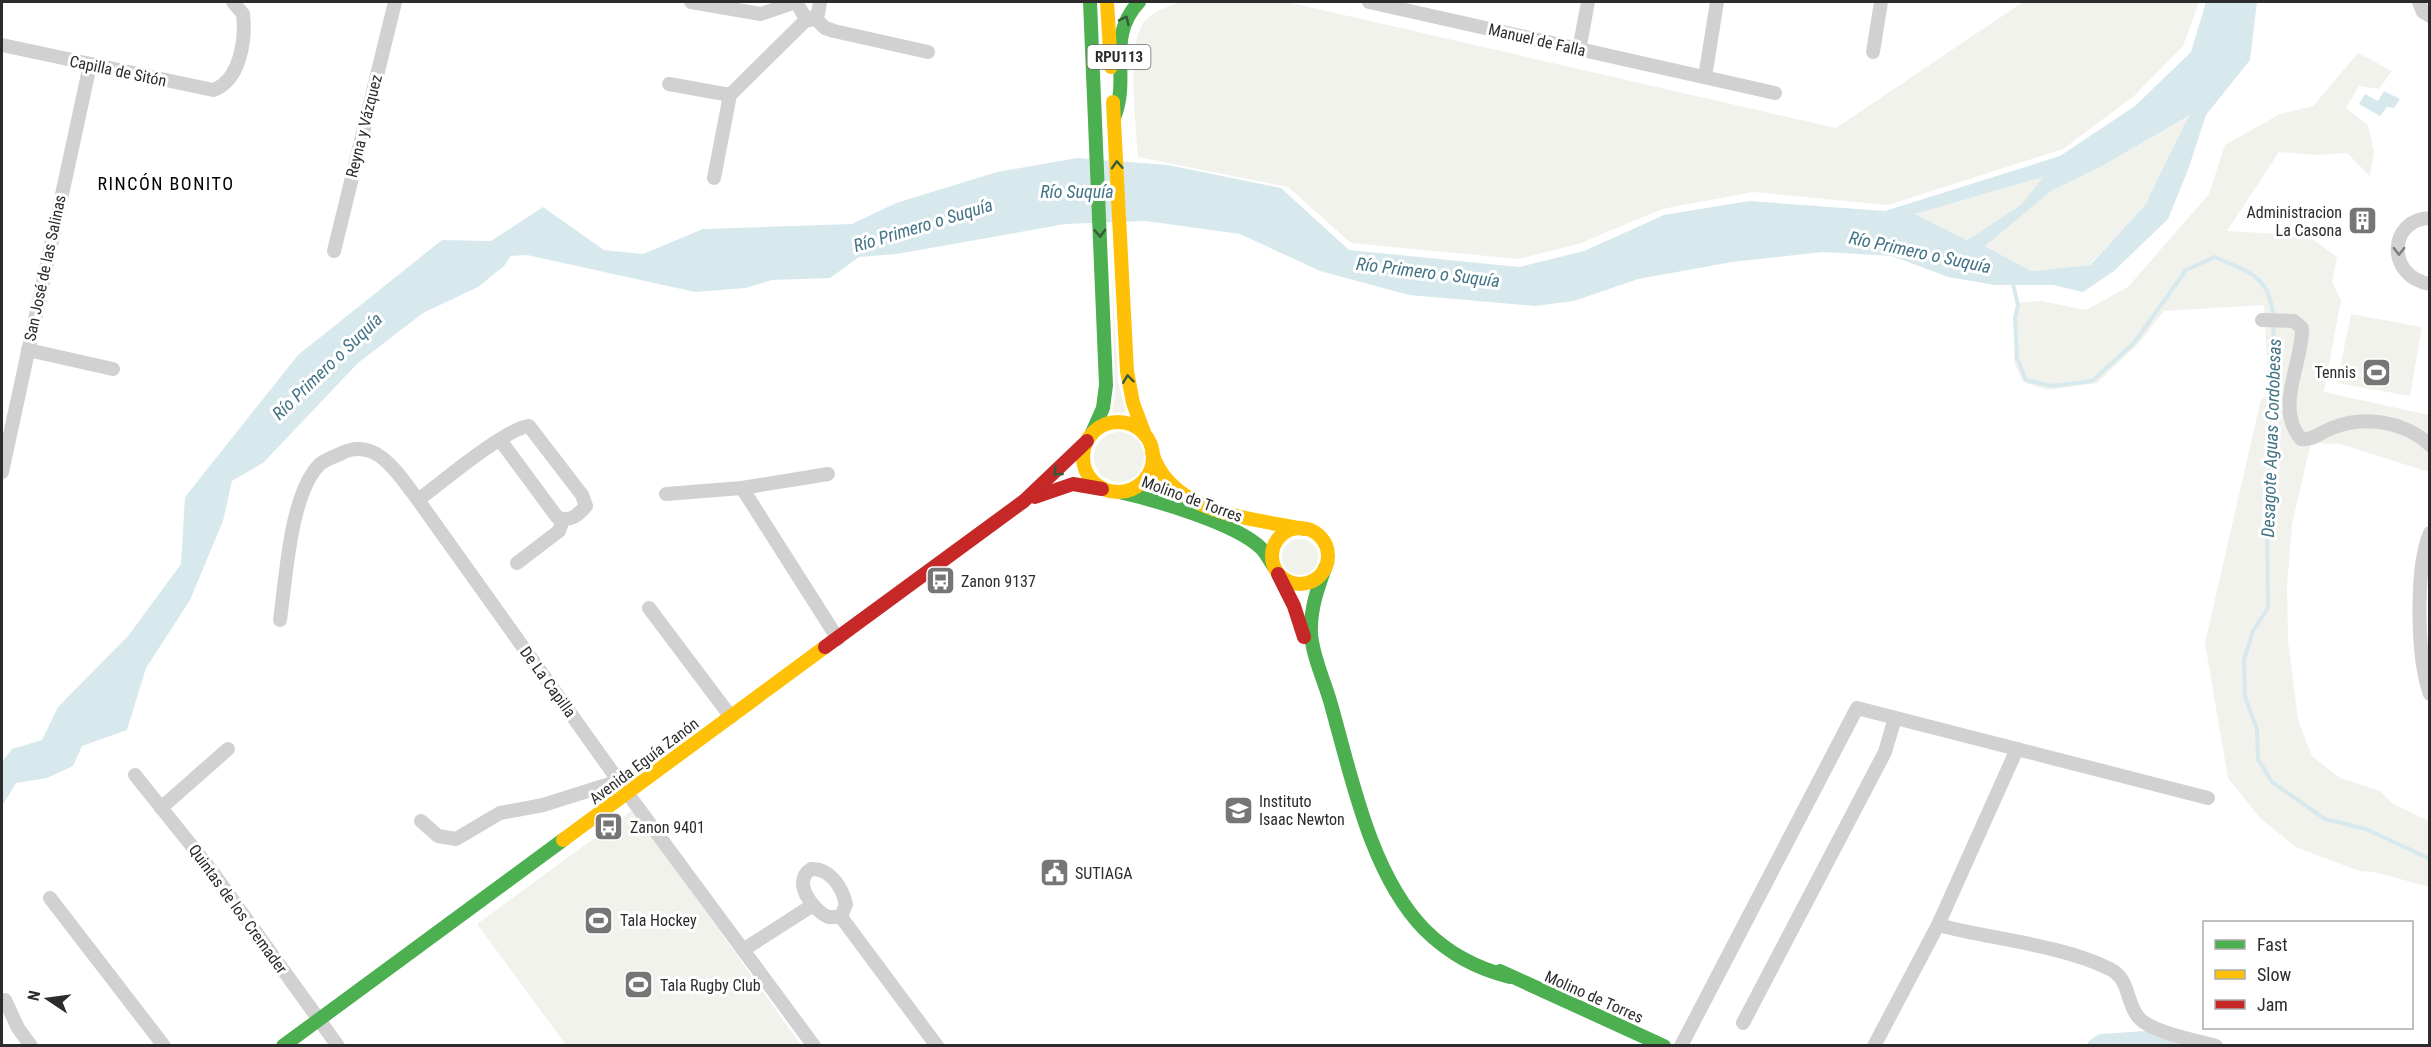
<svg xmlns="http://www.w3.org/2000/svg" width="2431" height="1047" viewBox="0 0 2431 1047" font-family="'Roboto Condensed',sans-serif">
  <rect width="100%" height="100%" fill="#fff"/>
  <g fill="#f0f2eb">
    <path d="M1180 2H1287L1836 128 2023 2H2199L2183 46 2134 96 2063 149 1888 205 1753 192 1662 209 1581 243 1519 259 1351 243 1288 187 1138 157C1136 126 1126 46 1144 22 1152 12 1168 6 1180 2Z"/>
    <polygon points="2358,53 2392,71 2379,89 2359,86 2346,108 2368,125 2374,152 2370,176 2347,153 2316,155 2279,152 2227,231 2280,234 2314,240 2337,257 2332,282 2341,300 2324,392 2429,415 2429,472 2340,444 2311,443 2292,524 2287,585 2288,641 2298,720 2312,756 2340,778 2380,791 2392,803 2429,821 2429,887 2375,872 2359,871 2296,847 2260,818 2228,778 2205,643 2261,399 2269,395 2264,305 2164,311 2138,344 2097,383 2048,390 2023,382 2014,362 2016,303 2041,301 2086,310 2128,287 2209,194 2225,145 2280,114 2313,106"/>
    <polygon points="2190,116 2145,205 2089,265 2031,271 1984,245 2051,191 2102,166"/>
    <polygon points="2044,176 2021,205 1967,240 1914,214"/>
    <polygon points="1112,275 1118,382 1126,412 1112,413 1115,391"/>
    <polygon points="2351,314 2422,327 2410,396 2337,383"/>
    <circle cx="1119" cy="457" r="25"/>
    <circle cx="1300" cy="557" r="18"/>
    <polygon points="633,810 801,1045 566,1045 477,924"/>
  </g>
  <g fill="#d8e9ee" fill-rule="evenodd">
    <path d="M2206 2H2257L2250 60 2206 115 2188 170 2168 219 2114 271 2083 292 2053 285H1995L1948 277 1892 256 1823 252 1732 262 1638 279 1574 301 1535 306 1409 295 1320 271 1240 234 1146 221 1065 224 897 254 859 257 830 278 772 280 746 288 695 292 527 255 511 256 504 266 478 287 423 313 358 363 263 463 232 481 223 521 190 600 146 668 127 730 82 746 73 766 47 778 16 783 2 806V762L12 749 42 740 58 707 128 636 181 564 185 497 298 355 442 240 491 241 543 207 604 250 643 254 703 229 852 224 896 203 997 172 1077 158 1168 165 1281 188 1349 250 1519 267 1584 251 1664 215 1749 201 1885 211 2060 156 2135 106 2191 52ZM2189 116 2145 205 2090 265 2031 271 1985 246 2051 191 2102 166ZM2043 177 2021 205 1967 240 1915 214Z"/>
    <polygon points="2384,91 2400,99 2394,108 2387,107 2380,116 2359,104 2365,94 2378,101"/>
  </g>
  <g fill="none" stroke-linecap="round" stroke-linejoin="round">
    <g stroke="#d8e9ee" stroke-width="4">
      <path d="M2012 280 2018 305 2015 318 2017 358 2026 380 2052 386 2092 381 2134 343 2186 270 2215 257C2248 272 2270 275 2273 317"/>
      <polyline points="2273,325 2276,370 2267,518 2268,608 2253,631 2244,660 2245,697 2257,729 2258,759 2272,782 2325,819 2366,829 2430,859"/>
    </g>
    <polyline stroke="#d8e9ee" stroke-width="14" points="2094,1046 2101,1041 2161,1037 2174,1046"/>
    <g stroke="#d1d1d1" stroke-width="14">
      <polyline points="691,2 761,14 796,2"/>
      <polyline points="796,2 803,14 810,20 818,14 820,2"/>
      <polyline points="1369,2 1775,93"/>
      <polyline points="2419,2 2423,12 2430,16"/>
      <polyline points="815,18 825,28 834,31 928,52"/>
      <path d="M2 45 213 90C240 81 246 40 243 14L233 2"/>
      <polyline points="1579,50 1588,2"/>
      <polyline points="1873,52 1881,2"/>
      <polyline points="1705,77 1717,2"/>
      <polyline points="669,84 730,95"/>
      <polyline points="714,178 730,95 807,19"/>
      <path d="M2430 218C2388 219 2386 277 2430 284"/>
      <polyline points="334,251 395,2"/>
      <path d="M2262 320 2294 321 2302 328C2303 362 2274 408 2301 439 2312 441 2321 432 2332 428 2364 415 2404 421 2430 445"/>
      <polyline points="28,350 113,369"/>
      <polyline points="2,472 90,65"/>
      <polyline points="742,488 838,639"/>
      <polyline points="666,494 742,488 828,474"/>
      <path d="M418 500C440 484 506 428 529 426L582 495 586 506C578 515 570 523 557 517L500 440"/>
      <path d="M2430 533C2415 568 2417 659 2430 694"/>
      <polyline points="517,563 559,531 563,520"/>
      <polyline points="649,608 731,717"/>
      <path d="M280 620C286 578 290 495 319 465 324 460 333 457 340 454 376 435 398 474 418 500L628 794 814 1046"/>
      <polyline points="135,775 211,870 338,1046"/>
      <polyline points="161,808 228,749"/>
      <polyline points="421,821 438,836 456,839 500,813 543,805 619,781"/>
      <path d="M811 869C830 868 842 887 846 904L841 917H828C813 910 791 882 811 869Z"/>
      <polyline points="50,898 164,1046"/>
      <polyline points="841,917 937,1046"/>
      <path d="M1938 925C1991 939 2062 945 2110 969 2131 980 2125 1002 2139 1018 2153 1033 2196 1040 2216 1046"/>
      <polyline points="743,950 813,905"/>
      <polyline points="5,1000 18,1028 31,1046"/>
      <polyline points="1743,1023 1885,752 1895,718"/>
      <polyline points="1681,1046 1857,708 2208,798"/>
      <polyline points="1874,1046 1938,925 2017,749"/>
    </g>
    <g stroke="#4caf50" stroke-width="14">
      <polyline points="1090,2 1106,385 1103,408 1091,435"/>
      <path d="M1114 118C1131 76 1105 38 1139 2"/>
      <path d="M1119 492C1155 500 1235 523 1261 548 1266 553 1270 561 1274 567"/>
      <path d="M1325 568C1317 590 1310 610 1311 634 1313 659 1326 684 1332 708 1352 779 1371 874 1424 929 1449 954 1476 968 1510 977"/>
      <polyline points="1500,971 1664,1046"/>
      <polyline points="283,1046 563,840"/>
    </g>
    <g stroke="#ffc107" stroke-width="14">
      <polyline points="1107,2 1111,67"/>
      <polyline points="1113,102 1127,371 1133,403 1145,435"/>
      <circle cx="1118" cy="457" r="35"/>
      <path d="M1152 452C1170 514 1251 518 1304 529"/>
      <circle cx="1300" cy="556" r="28"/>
      <polyline points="563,840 825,647"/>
    </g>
    <g stroke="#c62828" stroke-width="14">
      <polyline points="1035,497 1073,484 1102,489"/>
      <polyline points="1278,574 1294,606 1304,637"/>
      <polyline points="825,647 1024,501 1087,441"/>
    </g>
  </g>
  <defs><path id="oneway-chevron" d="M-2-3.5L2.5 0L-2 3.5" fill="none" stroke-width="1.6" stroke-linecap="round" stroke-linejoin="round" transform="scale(1.5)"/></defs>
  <g stroke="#375a39">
    <use href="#oneway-chevron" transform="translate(1125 20) rotate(-64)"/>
    <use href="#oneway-chevron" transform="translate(1117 165) rotate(-93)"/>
    <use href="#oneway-chevron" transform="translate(1100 233) rotate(87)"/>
    <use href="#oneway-chevron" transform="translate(1128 379) rotate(-97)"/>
    <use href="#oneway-chevron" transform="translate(1057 472) rotate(139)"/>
  </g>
  <use stroke="#7e7e7e" href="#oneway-chevron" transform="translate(2399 251) rotate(90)"/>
  <defs>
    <symbol id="building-square" viewBox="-11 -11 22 22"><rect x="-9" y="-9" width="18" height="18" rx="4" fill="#767676" stroke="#fff"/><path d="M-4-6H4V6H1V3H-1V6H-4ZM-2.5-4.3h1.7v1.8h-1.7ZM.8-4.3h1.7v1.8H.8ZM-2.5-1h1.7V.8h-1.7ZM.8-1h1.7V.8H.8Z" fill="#fff"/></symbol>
    <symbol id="stadium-square" viewBox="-11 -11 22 22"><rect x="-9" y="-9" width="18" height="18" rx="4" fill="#767676" stroke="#fff"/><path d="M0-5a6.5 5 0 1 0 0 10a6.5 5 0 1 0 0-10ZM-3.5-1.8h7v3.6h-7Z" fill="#fff"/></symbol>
    <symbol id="bus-square" viewBox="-11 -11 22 22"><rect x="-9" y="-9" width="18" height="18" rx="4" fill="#767676" stroke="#fff"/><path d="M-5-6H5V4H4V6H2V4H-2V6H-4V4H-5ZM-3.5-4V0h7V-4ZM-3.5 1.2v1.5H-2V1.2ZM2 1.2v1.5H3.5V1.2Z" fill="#fff"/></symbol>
    <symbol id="school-square" viewBox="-11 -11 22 22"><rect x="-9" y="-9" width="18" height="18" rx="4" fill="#767676" stroke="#fff"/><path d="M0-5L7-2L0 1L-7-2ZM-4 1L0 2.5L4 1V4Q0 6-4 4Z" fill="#fff"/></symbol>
    <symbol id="civic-square" viewBox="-11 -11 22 22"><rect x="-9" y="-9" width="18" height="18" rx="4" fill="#767676" stroke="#fff"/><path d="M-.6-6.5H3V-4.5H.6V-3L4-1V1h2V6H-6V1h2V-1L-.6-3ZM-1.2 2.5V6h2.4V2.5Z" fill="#fff"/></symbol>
  </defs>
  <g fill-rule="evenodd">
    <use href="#building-square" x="2346" y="204" width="33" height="33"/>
    <use href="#stadium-square" x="2360" y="356" width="33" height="33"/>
    <use href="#bus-square" x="924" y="564" width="33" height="33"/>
    <use href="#school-square" x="1222" y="794" width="33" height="33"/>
    <use href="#bus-square" x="592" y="810" width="33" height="33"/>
    <use href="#civic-square" x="1038" y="856" width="33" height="33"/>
    <use href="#stadium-square" x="582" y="904" width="33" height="33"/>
    <use href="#stadium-square" x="622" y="968" width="33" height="33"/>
  </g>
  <g text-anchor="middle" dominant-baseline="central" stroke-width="6" stroke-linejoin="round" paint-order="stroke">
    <rect fill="#fff" stroke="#6b6b6b" stroke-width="1.5" x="1087.5" y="45" width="63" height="24" rx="4.5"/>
    <g font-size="15" font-weight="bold" fill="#2c2c2c">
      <text x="1119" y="57">RPU113</text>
    </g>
    <g font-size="16" fill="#2c2c2c" stroke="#fff">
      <text transform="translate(1537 40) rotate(13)">Manuel de Falla</text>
      <text transform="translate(118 71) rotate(12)">Capilla de Sitón</text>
      <text transform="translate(364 126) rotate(-76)">Reyna y Vázquez</text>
      <text transform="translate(45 268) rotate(-78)">San José de las Salinas</text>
      <text transform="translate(1192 499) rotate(20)">Molino de Torres</text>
      <text transform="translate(548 682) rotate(54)">De La Capilla</text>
      <text transform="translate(644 761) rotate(-37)">Avenida Eguía Zanón</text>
      <text transform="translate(238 909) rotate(54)">Quintas de los Cremader</text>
      <text transform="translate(1594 997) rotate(24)">Molino de Torres</text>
    </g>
    <g font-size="16" fill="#2c2c2c" stroke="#fff" text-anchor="start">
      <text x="2342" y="212" text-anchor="end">Administracion<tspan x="2342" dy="18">La Casona</tspan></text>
      <text x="2356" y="372" text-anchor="end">Tennis</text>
      <text x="961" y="581">Zanon 9137</text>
      <text x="1259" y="801">Instituto<tspan x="1259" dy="18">Isaac Newton</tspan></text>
      <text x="630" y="827">Zanon 9401</text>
      <text x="1075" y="873">SUTIAGA</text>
      <text x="620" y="920">Tala Hockey</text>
      <text x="660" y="985">Tala Rugby Club</text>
    </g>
    <g font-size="18" letter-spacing="1.5" fill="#000" stroke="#fff">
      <text x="166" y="183">RINCÓN BONITO</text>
    </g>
    <g font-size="18" font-style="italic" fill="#437485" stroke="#fff">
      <text x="1077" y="191">Río Suquía</text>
      <text transform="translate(923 225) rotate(-17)">Río Primero o Suquía</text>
      <text transform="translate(1920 252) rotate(12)">Río Primero o Suquía</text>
      <text transform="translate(1428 272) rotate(7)">Río Primero o Suquía</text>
      <text transform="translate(327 366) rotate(-44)">Río Primero o Suquía</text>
      <text transform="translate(2271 438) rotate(-88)">Desagote Aguas Cordobesas</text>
    </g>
  </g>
  <rect width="2431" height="1047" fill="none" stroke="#2c2c2c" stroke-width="6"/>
  <rect x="2203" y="921" width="210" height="108" fill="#ffffff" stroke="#ababab" stroke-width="1.5"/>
  <rect x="2215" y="940" width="30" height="9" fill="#4caf50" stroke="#ababab" stroke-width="1.5"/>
  <text x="2257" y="951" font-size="18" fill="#2c2c2c">Fast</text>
  <rect x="2215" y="970" width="30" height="9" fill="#ffc107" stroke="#ababab" stroke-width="1.5"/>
  <text x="2257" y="981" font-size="18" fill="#2c2c2c">Slow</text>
  <rect x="2215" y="1000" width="30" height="9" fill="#c62828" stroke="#ababab" stroke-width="1.5"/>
  <text x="2257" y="1011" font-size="18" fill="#2c2c2c">Jam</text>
  <g transform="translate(48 999) rotate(283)" stroke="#ffffff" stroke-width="4.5" paint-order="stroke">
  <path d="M0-4.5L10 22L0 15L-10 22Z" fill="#2c2c2c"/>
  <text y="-9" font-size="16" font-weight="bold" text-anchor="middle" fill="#2c2c2c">N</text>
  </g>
</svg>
